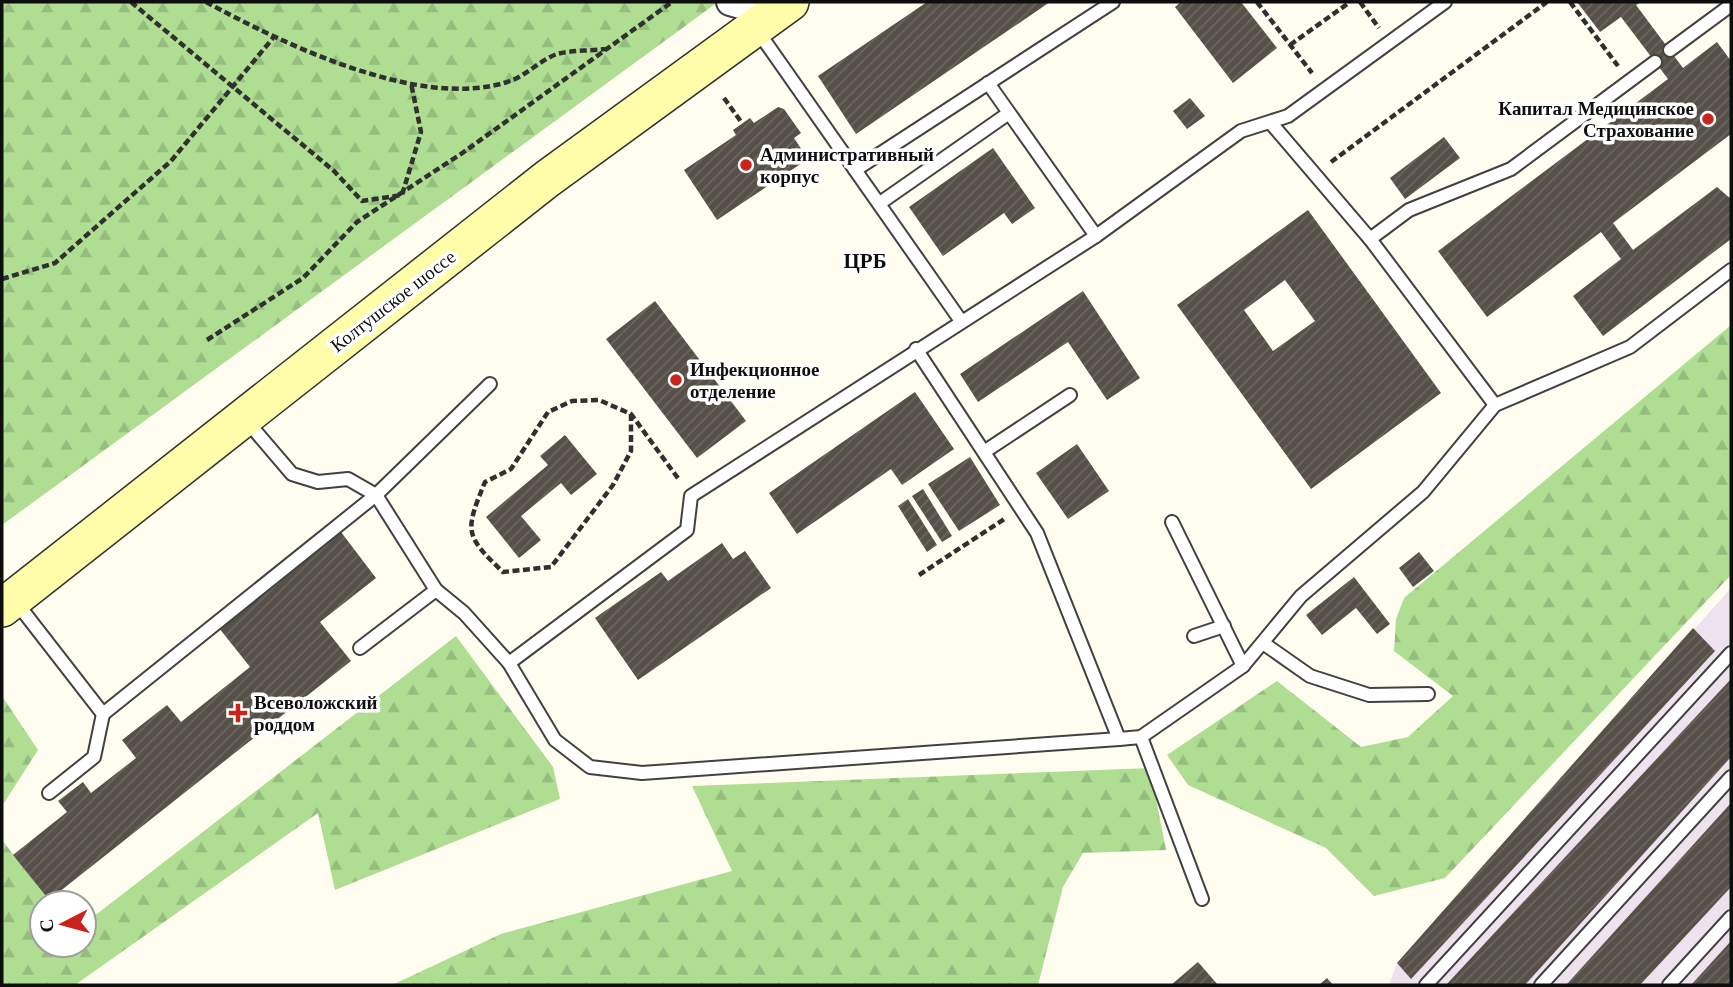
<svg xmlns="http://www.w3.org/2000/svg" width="1733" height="987" viewBox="0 0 1733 987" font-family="Georgia,serif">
  <defs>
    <pattern id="forest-firs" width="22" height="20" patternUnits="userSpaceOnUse" patternTransform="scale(1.75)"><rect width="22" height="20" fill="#afde93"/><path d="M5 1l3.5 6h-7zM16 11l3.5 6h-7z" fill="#95bd7e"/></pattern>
    <pattern id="building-hatch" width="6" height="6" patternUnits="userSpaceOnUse" patternTransform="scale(1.75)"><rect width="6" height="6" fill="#575049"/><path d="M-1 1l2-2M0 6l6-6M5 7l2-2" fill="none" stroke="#6a655f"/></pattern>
  </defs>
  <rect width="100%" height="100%" fill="#fffdef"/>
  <polygon fill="#ede2ed" points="1731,588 1731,985 1389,985 1397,963"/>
  <g fill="url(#forest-firs)">
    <polygon points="2,2 718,2 2,525"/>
    <polygon points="1731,325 1731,575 1445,878 1374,896 1326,848 1188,785 1167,755 1277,681 1361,747 1408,737 1453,696 1394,651 1396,619 1404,598"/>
    <polygon points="456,636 553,767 560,799 335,890 318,813 75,985 2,985 2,840 51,903 42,903 42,945 84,945 84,924"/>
    <polygon points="2,696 38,750 2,806"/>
    <polygon points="1150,768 1166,850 1083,853 1063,887 1038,985 392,985 501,934 732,871 692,786"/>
  </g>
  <g fill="url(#building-hatch)" fill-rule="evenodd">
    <polygon points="927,2 1050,2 856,134 818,76"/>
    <polygon points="1181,2 1241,2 1277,48 1233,83 1175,7"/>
    <polygon points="1577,2 1641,2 1636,5 1683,68 1717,42 1731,61 1731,134 1613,223 1633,250 1717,187 1731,199 1731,239 1603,336 1573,296 1621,259 1601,232 1487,317 1438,251 1668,79 1621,17 1600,32"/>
    <polygon points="1190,98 1205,116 1187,129 1173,111"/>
    <polygon points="778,107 784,109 801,133 794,138 808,159 717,220 684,170 736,135 733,130 750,118 754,123"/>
    <polygon points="1444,137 1460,158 1405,199 1390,178"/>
    <polygon points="993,148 1035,208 1012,224 1004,213 943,256 909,207"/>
    <path d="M1308 210 1441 393 1311 489 1177 305ZM1285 280 1315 321 1273 351 1244 310Z"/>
    <polygon points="1083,291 1140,378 1107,400 1068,342 978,402 960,374"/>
    <polygon points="655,301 746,421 697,458 606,339"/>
    <polygon points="915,392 954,449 902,485 891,469 797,534 769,493"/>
    <polygon points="565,435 597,474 571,495 561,483 521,516 541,540 519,558 486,517 548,465 540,456"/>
    <polygon points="1077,444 1109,491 1068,519 1036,473"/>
    <polygon points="970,457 1000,505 959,531 928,484"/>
    <polygon points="923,489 952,536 942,542 912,496"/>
    <polygon points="908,499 937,545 927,552 898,506"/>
    <polygon points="341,532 376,578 320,622 351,661 49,900 13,855 67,812 58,801 83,782 91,793 136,758 122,740 167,705 181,722 250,667 219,628"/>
    <polygon points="722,543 733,559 745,551 771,588 638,680 595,618 661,572 668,581"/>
    <polygon points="1419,552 1434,571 1413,587 1399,568"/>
    <polygon points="1354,577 1390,624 1377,634 1356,608 1322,635 1306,615"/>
    <polygon points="1693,628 1715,651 1411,979 1397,963"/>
    <polygon points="1731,679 1731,757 1525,985 1446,985"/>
    <polygon points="1731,803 1731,887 1640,985 1566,985"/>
    <polygon points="1731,941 1731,985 1691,985"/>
    <polygon points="1198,962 1218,985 1171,985"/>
    <polygon points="1327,978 1333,985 1319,985"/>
  </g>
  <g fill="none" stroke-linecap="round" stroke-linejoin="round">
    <defs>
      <g id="lane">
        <polyline points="757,30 961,321"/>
        <polyline points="1670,50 1731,5"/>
        <polyline points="988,83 1096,236"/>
        <polyline points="1270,122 1370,239 1409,210 1511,169 1655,62"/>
        <polyline points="855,170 1113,2"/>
        <polyline points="880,203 1009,113"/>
        <polyline points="1370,239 1495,405"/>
        <polyline points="916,349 1037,533 1119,739 1141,737 1243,666 1301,596 1423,492 1495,405 1630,347 1731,270"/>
        <polyline points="245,419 292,474 318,482 348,479 376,495 436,590 464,613 509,663 687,530 691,496 1096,236 1241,131 1288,116 1445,2"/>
        <polyline points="984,452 1070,395"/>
        <polyline points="1172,522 1243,666"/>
        <polyline points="16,602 103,714 376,495 490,384"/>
        <polyline points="1194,636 1224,626"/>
        <polyline points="1263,643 1310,676 1369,695 1428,694"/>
        <polyline points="360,648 436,590"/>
        <polyline points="509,663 555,740 590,767 642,773 1119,739"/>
        <polyline points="1141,737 1202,899"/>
        <polyline points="49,793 94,757 103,714"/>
        <polyline points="1426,985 1731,653"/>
        <polyline points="1541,985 1731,777"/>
        <polyline points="1669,985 1731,917"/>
      </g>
      <polyline id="street" points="730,2 772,14"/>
      <polyline id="secondary" points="2,608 547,179 790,2"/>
    </defs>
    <use href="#lane" stroke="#414141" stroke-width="16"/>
    <use href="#street" stroke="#414141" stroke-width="30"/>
    <use href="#secondary" stroke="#303030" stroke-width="40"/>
    <g stroke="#303030" stroke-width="4.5" stroke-dasharray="7 3.5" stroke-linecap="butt">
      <polyline points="131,2 334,171 362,201 402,195 421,132 411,83"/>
      <path d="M206 2C282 43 422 112 510 81 527 75 540 60 557 54 571 50 590 51 605 49"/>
      <polyline points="1257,2 1312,73"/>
      <polyline points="1360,2 1379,28"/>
      <polyline points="1570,2 1618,66"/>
      <polyline points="1290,45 1350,2"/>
      <polyline points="724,98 742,123"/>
      <polyline points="1331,162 1547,2"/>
      <polyline points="2,279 55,263 171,161 273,38"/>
      <polyline points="207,340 303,278 357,222 461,154 672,2"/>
      <path d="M631 414V451L613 485 551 567 503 572C464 535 465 531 485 482L511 469 548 412 572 401 599 400 631 414 680 481"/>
      <polyline points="919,575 1006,518"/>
    </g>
    <use href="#lane" stroke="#fff" stroke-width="12"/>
    <use href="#street" stroke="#fff" stroke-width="26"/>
    <use href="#secondary" stroke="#fffdaa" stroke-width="37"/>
  </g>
  <g fill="#c8231c" stroke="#fff" stroke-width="2.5">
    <circle cx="1708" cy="119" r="7"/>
    <circle cx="746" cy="165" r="7"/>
    <circle cx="676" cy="380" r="7"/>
    <path d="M234.5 702.5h7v7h7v7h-7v7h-7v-7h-7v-7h7z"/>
  </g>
  <g text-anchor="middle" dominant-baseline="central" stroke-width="7" stroke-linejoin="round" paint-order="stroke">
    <g font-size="19" font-weight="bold" fill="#0e0e0e" stroke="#fff" text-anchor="start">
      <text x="1694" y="108" text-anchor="end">Капитал Медицинское<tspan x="1694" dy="22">Страхование</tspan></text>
      <text x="760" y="154">Административный<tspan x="760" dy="22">корпус</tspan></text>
      <text x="690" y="369">Инфекционное<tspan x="690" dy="22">отделение</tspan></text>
      <text x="254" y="702">Всеволожский<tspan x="254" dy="22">роддом</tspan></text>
    </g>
    <g font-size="19" fill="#0e0e0e" stroke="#fff">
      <text transform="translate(393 301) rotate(-38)">Колтушское шоссе</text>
    </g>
    <g font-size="21" font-weight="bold" fill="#0e0e0e" stroke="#fff">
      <text x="865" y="261">ЦРБ</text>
    </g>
  </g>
  <rect width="1733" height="987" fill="none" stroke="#0e0e0e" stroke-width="7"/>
  <g transform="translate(63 924) rotate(264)"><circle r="33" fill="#ffffff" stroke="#9f9f9f" stroke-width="2"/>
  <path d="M0-5L12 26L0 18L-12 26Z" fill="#c8231c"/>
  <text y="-10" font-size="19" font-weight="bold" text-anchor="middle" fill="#0e0e0e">С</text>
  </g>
</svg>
